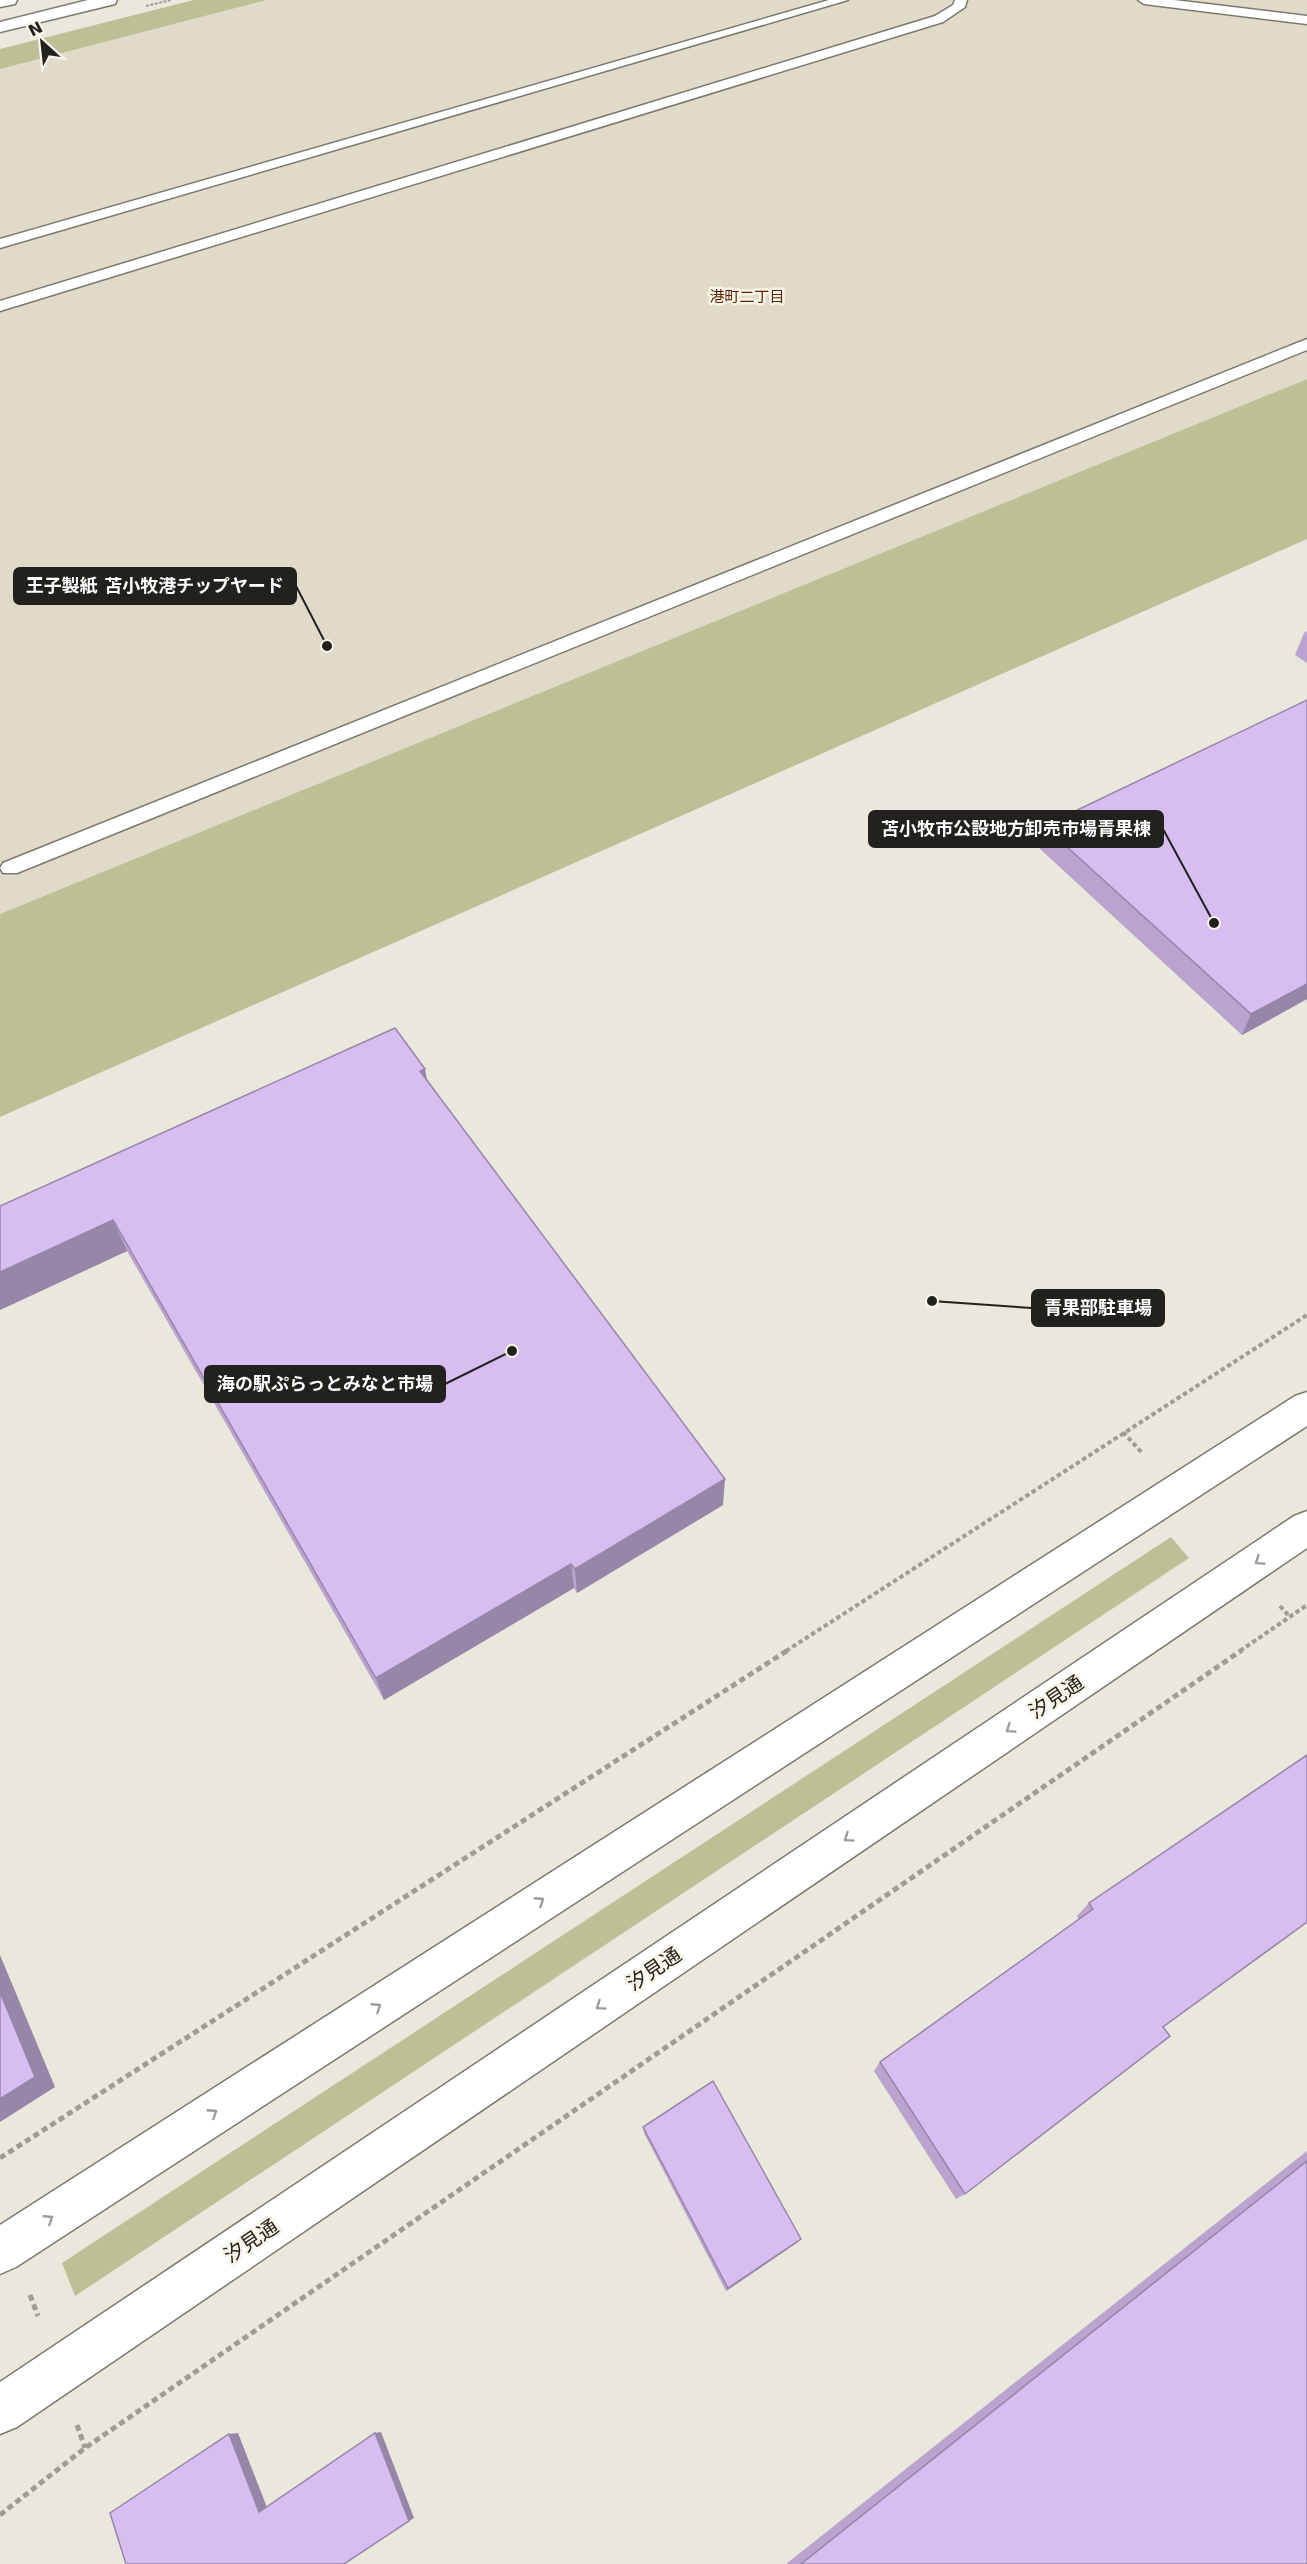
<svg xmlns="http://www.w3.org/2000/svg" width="1307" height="2564" viewBox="0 0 1307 2564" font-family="'DejaVu Sans','Noto Sans JP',sans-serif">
  <rect width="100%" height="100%" fill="#eae7dc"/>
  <polygon fill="#e0dbc8" points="267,0 1307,0 1307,379 0,914 0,69"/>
  <g fill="#bdbf97">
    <polygon points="194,0 267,0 0,69 0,49"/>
    <polygon points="1307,379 1307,539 0,1117 0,914"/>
    <polygon points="1171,1537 1189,1558 75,2296 62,2263"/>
  </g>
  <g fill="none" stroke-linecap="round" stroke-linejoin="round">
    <defs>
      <g id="service">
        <polygon points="829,0 848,0 0,248 0,239"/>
        <polygon points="955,0 967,0 965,7 943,22 0,311 0,301 935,16 953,5"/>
        <polygon points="1138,0 1174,0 1307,16 1307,24 1144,4"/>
        <polygon points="1307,339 1307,350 17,873 3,873 0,868 3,863"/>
      </g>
      <g id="minor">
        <polygon points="0,0 17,0 15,4 0,7"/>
        <polygon points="88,0 117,0 115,4 0,32 0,22"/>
      </g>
      <g id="tertiary">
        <polygon points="1307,1392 1307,1426 16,2267 0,2274 0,2225 1295,1396"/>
        <polygon points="1307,1511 1307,1548 17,2427 0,2434 0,2382 1294,1516"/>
      </g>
    </defs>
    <use href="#service" stroke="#7b786e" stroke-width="3"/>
    <use href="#minor" stroke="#7b786e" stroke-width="3"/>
    <use href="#tertiary" stroke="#7b786e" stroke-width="3"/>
    <polyline stroke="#9e9c94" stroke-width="2" stroke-dasharray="3 1.5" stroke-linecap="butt" points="146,6 171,0"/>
    <g stroke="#9e9c94" stroke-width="4" stroke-dasharray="4.5 3" stroke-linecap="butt">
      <polyline points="1123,1432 1143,1454"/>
      <polyline points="1280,1606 1290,1617"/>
      <polyline points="786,1651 1307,1315"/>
      <polyline points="1240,1651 1307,1605"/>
    </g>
    <g stroke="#9e9c94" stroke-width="5" stroke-dasharray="6 4" stroke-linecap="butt">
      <polyline points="0,2158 788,1650"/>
      <polyline points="30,2295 38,2316"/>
      <polyline points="77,2425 85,2448"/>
      <polyline points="0,2515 85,2448 1242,1650"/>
    </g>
    <use href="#service" fill="#fff" fill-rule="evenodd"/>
    <use href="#minor" fill="#fff" fill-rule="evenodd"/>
    <use href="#tertiary" fill="#fff" fill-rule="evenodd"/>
  </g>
  <g fill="#b8a4ce">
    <polygon points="1307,631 1307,663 1295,655 1304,633"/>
    <polygon points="1307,700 1307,999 1242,1035 1039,848 1044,826"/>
    <polygon points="427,1081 723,1505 577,1593 574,1588 384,1700 127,1251 0,1310 0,1206"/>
    <polygon points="1307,1755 1163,2027 965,2194 956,2199 874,2071 880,2062 1079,1919 1077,1916 1089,1903"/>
    <polygon points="643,2127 798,2242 726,2291 644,2133"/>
    <polygon points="1307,2151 1307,2564 786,2564"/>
  </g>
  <g fill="#9686a8">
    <polygon points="1307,984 1307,999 1242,1035 1251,1014"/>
    <polygon points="425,1069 431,1101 420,1071"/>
    <polygon points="113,1220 127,1251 0,1310 0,1272"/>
    <polygon points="725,1479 723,1505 577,1593 575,1569"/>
    <polygon points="571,1564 574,1588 384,1700 376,1678"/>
    <polygon points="0,1955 55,2087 0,2122"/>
    <polygon points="801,2239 798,2242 726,2291 728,2288"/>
    <polygon points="381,2432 414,2518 344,2564 375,2433"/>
    <polygon points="238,2433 268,2510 259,2512 229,2434"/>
  </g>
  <g fill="#d6bff0" stroke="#9686a8" stroke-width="1.5">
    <polygon points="1307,700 1307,984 1251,1014 1044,826"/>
    <polygon points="395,1028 425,1069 420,1071 725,1479 575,1569 571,1564 376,1678 113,1220 0,1272 0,1206"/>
    <polygon points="1307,1755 1307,1922 1163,2027 1170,2036 965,2194 880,2062 1093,1909 1089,1903"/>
    <polygon points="0,1992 35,2077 0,2099"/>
    <polygon points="713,2081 801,2239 728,2288 643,2127"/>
    <polygon points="1307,2161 1307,2564 801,2564"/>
    <polygon points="375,2433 409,2521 344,2564 126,2564 110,2513 229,2434 259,2512"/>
  </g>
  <defs><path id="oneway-chevron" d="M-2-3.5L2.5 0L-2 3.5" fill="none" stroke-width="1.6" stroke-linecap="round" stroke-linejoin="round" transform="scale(1.5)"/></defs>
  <g stroke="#9c9b99">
    <use href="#oneway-chevron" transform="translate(1259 1561) rotate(146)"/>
    <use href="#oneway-chevron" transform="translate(1010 1729) rotate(146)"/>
    <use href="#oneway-chevron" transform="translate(848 1838) rotate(146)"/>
    <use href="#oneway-chevron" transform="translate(540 1901) rotate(-33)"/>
    <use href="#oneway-chevron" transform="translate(600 2006) rotate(146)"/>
    <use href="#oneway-chevron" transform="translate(377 2007) rotate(-33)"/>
    <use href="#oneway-chevron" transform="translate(213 2113) rotate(-33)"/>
    <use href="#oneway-chevron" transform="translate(49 2219) rotate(-33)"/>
  </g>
  <g text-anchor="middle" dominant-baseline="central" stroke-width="5" stroke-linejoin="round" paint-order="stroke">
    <g font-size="15" fill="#5e2000" stroke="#f7f4e9">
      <text x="747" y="297">港町二丁目</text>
    </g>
    <g font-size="20" fill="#22211d" stroke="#f7f4e9">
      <text transform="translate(1056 1697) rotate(-34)">汐見通</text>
      <text transform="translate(654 1969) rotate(-34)">汐見通</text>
      <text transform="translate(251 2241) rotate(-34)">汐見通</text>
    </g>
  </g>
  <path fill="none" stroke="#22211d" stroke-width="2" d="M327 646L296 586M1214 923L1163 829M932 1301L1032 1308M512 1351L445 1384"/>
  <g fill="#22211d" stroke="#f7f4e9" stroke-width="2">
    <circle cx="327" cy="646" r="6"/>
    <circle cx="1214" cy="923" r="6"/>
    <circle cx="932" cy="1301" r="6"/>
    <circle cx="512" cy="1351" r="6"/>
  </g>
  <g fill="#22211d" stroke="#22211d" stroke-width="2">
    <rect x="14" y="568" width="282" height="36" rx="6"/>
    <rect x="869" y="811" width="294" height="36" rx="6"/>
    <rect x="1032" y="1290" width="132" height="36" rx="6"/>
    <rect x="205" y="1366" width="240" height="36" rx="6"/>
  </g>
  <g font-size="18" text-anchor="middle" font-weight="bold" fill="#fff">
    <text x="155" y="592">王子製紙 苫小牧港チップヤード</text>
    <text x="1016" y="835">苫小牧市公設地方卸売市場青果棟</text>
    <text x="1098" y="1314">青果部駐車場</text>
    <text x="325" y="1390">海の駅ぷらっとみなと市場</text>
  </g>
  <g transform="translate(42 42) rotate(333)" stroke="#f7f4e9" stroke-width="4.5" paint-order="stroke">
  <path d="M0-4.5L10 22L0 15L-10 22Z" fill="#22211d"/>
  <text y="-9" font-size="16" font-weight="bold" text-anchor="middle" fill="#22211d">N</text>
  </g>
</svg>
